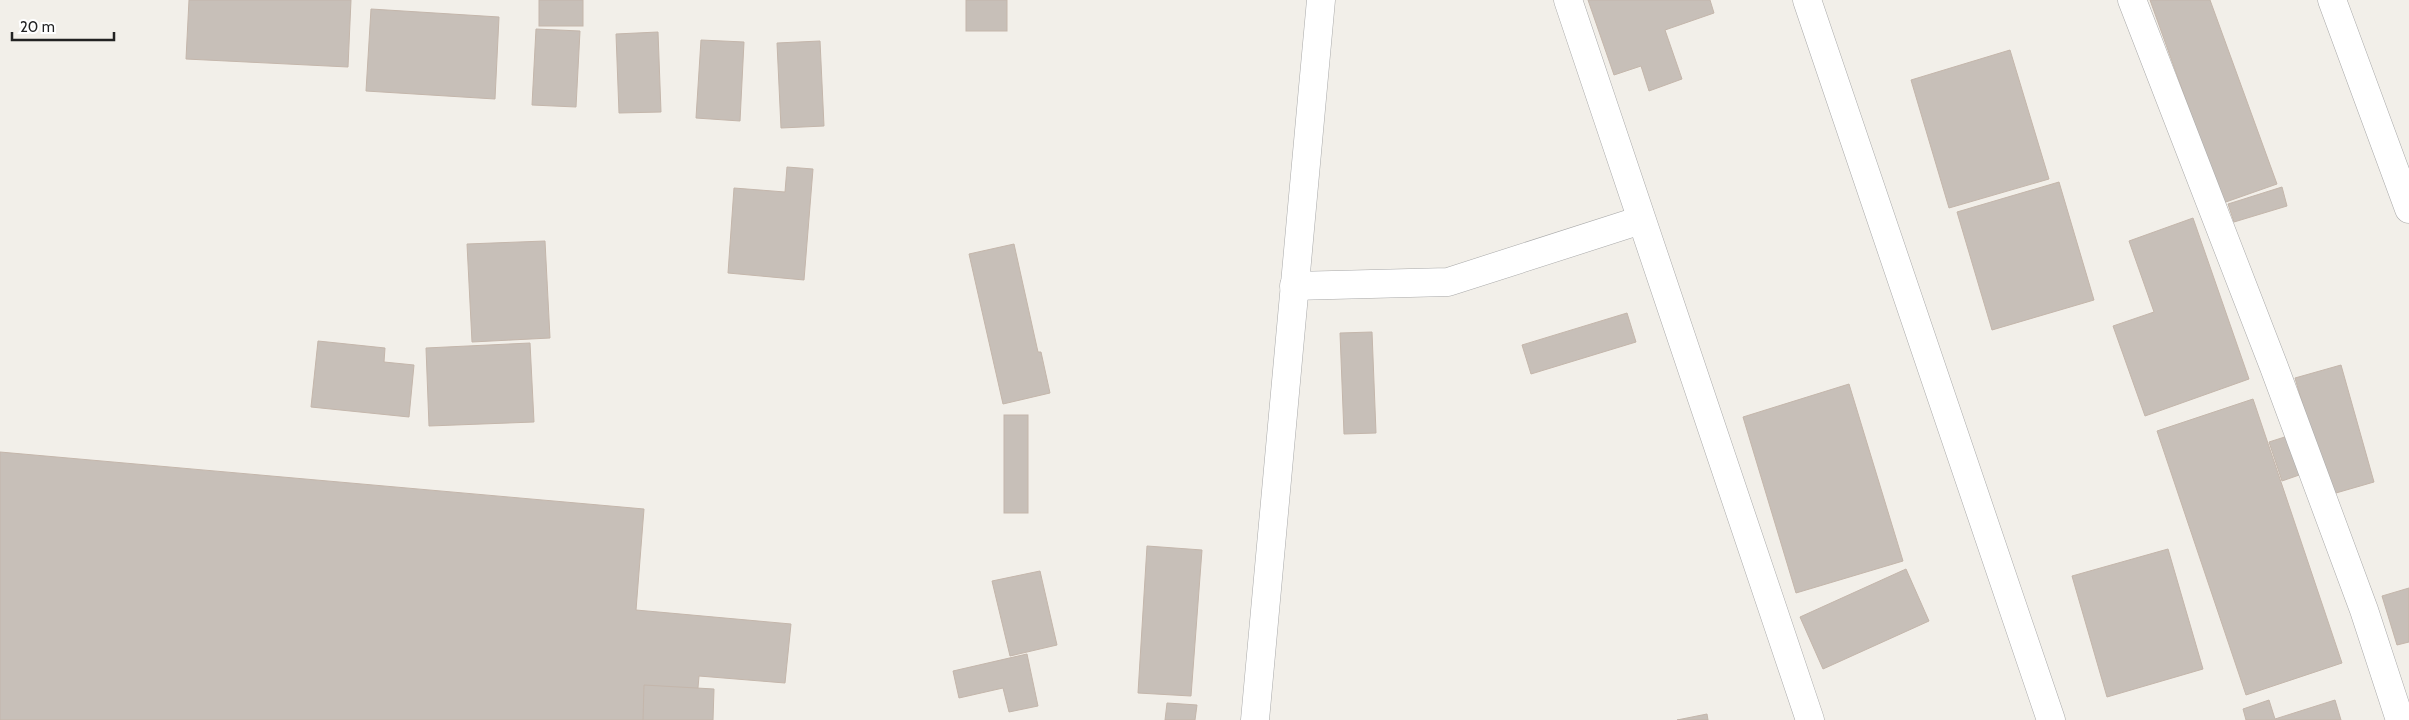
<svg xmlns="http://www.w3.org/2000/svg" width="2409" height="720" font-family="Cabin,sans-serif">
<style>
.building{fill:#c7bfb8;stroke:#c4b6ab}
.lines{fill:none;stroke-linecap:round;stroke-linejoin:round}
.minor-casing{stroke:#a9a9a9;stroke-width:29}
.minor{stroke:#fff;stroke-width:28}
</style>
<rect width="100%" height="100%" fill="#f2efe9"/>
<g class="building">
<polygon points="189,0 351,0 348,67 186,59"/>
<rect x="539" y="0" width="44" height="26"/>
<rect x="966" y="0" width="41" height="31"/>
<polygon points="1588,0 1710,0 1714,13 1665,30 1682,79 1649,91 1641,66 1614,75"/>
<polygon points="2150,0 2210,0 2277,184 2223,203"/>
<polygon points="371,9 499,17 495,99 366,91"/>
<polygon points="536,29 580,31 576,107 532,105"/>
<polygon points="658,32 661,112 619,113 616,34"/>
<polygon points="701,40 744,42 740,121 696,118"/>
<polygon points="820,41 824,126 781,128 777,43"/>
<polygon points="2010,50 2049,179 1949,208 1911,80"/>
<polygon points="787,167 813,169 804,280 728,273 734,188 785,192"/>
<polygon points="2059,182 2094,300 1992,330 1957,212"/>
<polygon points="2282,187 2287,206 2234,222 2228,204"/>
<polygon points="2193,218 2249,379 2145,416 2113,326 2154,312 2129,241"/>
<polygon points="545,241 550,338 472,342 467,244"/>
<polygon points="1014,244 1038,352 1041,352 1050,393 1003,404 969,254"/>
<polygon points="1627,313 1636,342 1531,374 1522,345"/>
<polygon points="1372,332 1376,433 1344,434 1340,333"/>
<polygon points="318,341 385,348 384,362 414,365 409,417 311,407"/>
<polygon points="530,343 534,422 429,426 426,348"/>
<polygon points="2341,365 2374,482 2329,495 2295,378"/>
<polygon points="1849,384 1903,561 1796,593 1743,417"/>
<polygon points="2253,399 2342,663 2246,695 2157,431"/>
<rect x="1004" y="415" width="24" height="98"/>
<polygon points="2291,435 2305,473 2282,481 2269,442"/>
<polygon points="0,452 644,509 636,610 791,624 785,683 699,676 696,711 650,707 649,720 0,720"/>
<polygon points="1147,546 1202,550 1191,696 1138,693"/>
<polygon points="2168,549 2203,669 2107,697 2072,576"/>
<polygon points="1906,569 1929,621 1823,669 1800,617"/>
<polygon points="1040,571 1057,645 1010,656 992,581"/>
<polygon points="2409,588 2409,642 2397,645 2382,596"/>
<polygon points="1027,654 1038,706 1009,712 1003,688 959,698 953,671"/>
<polygon points="644,685 714,689 713,720 643,720"/>
<polygon points="2269,700 2275,719 2335,700 2341,720 2246,720 2243,709"/>
<polygon points="1167,703 1197,705 1195,720 1165,720"/>
<polygon points="1707,714 1708,720 1677,720"/>
</g>
<g class="lines">
<g class="minor-casing">
<g id="minor">
<polyline points="1568,0 1810,720"/>
<polyline points="1807,0 2051,720"/>
<polyline points="2132,0 2274,367 2364,610 2400,720"/>
<polyline points="2332,0 2409,209"/>
<polyline points="1294,286 1448,282 1641,220"/>
<polyline points="1255,720 1321,0"/>
</g>
</g>
<use href="#minor" class="minor"/>
</g>
<path d="M12 32v8h102v-8" fill="none" stroke="#222222" stroke-width="2.5"/>
<text x="20" y="32" font-size="15" fill="#222222" stroke="#ffffff" stroke-width="4" paint-order="stroke">20 m</text>
</svg>
